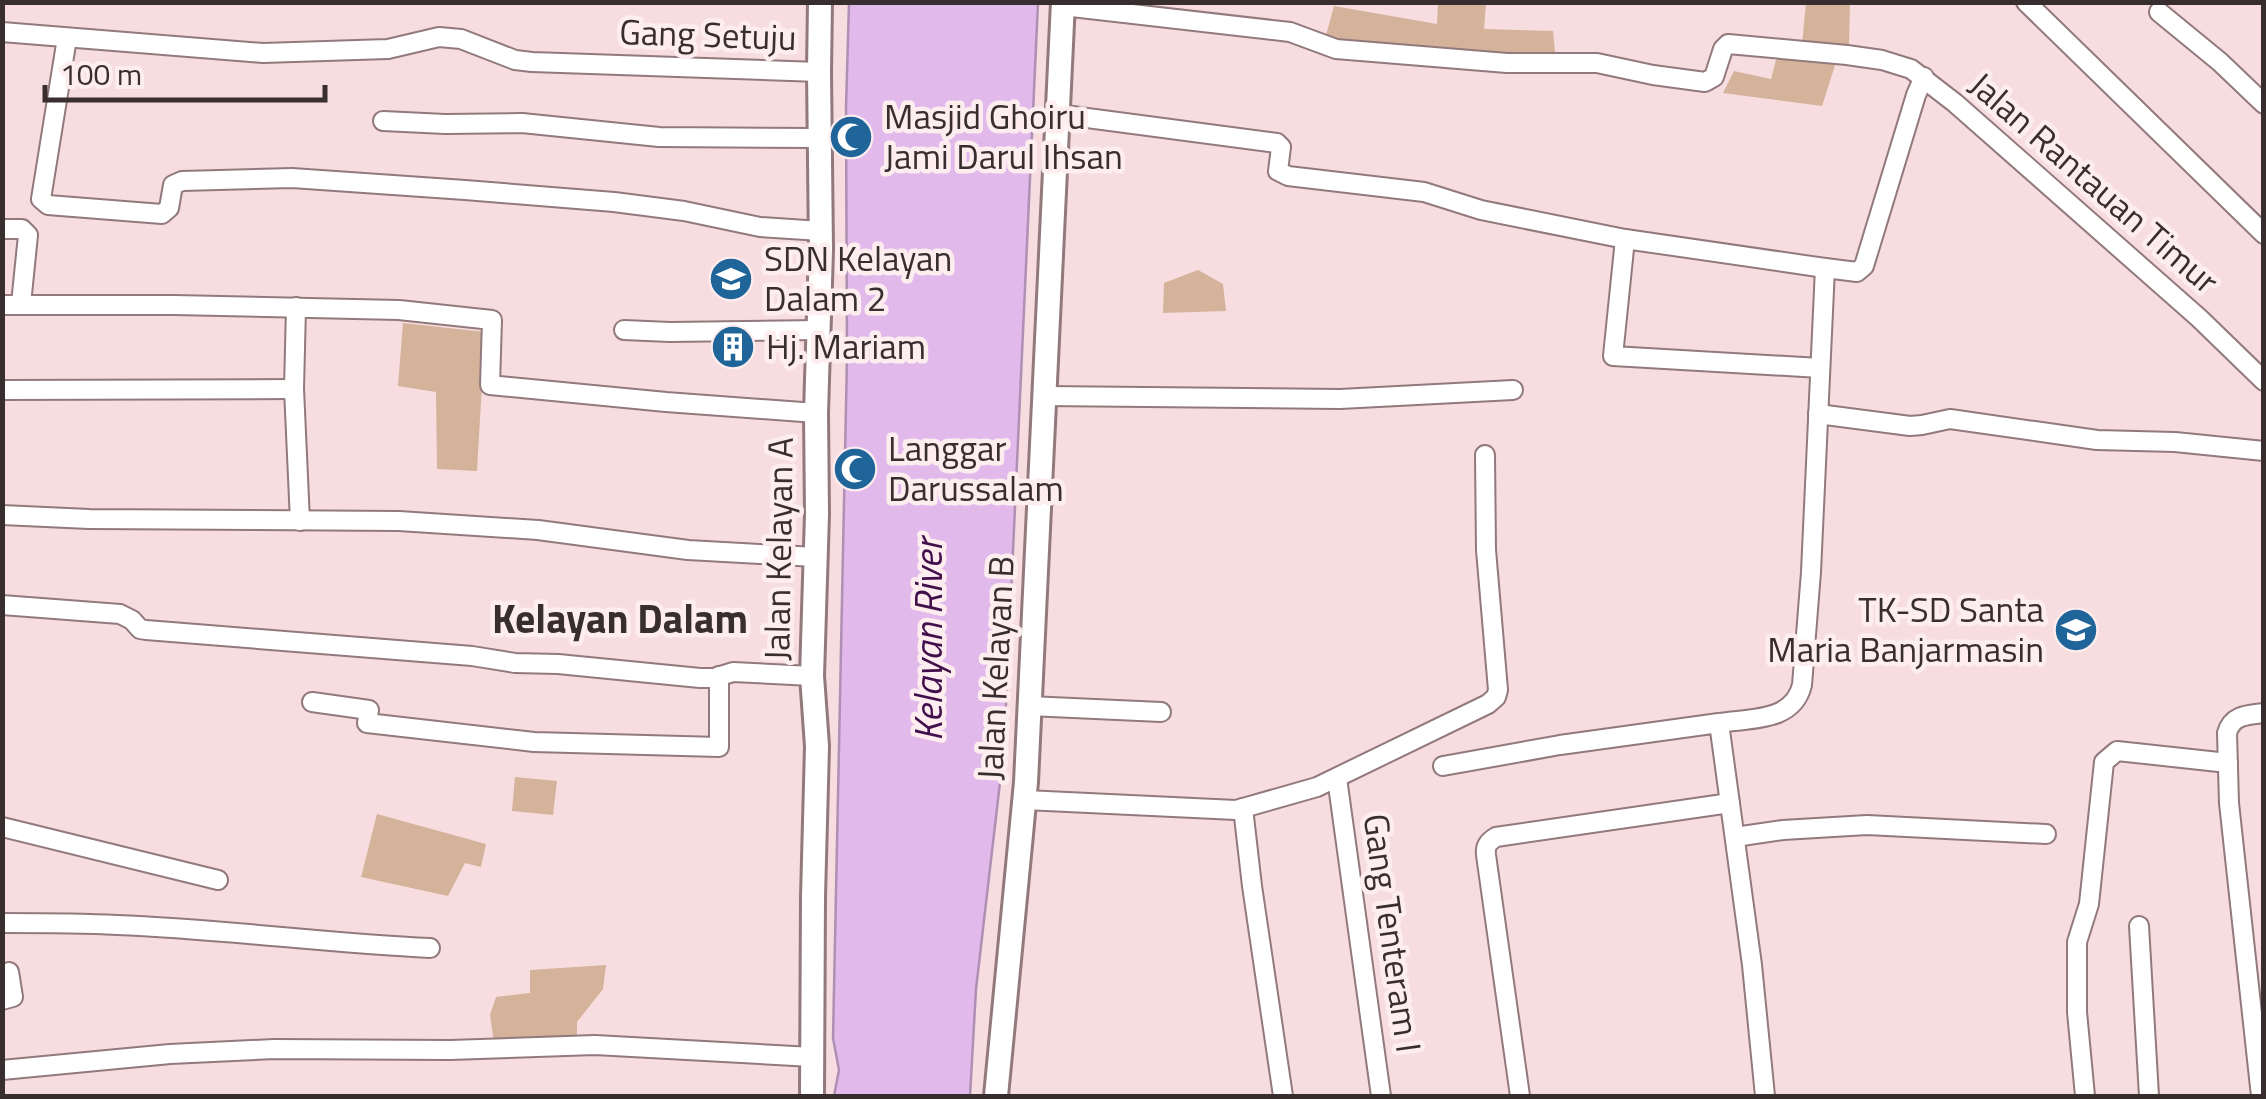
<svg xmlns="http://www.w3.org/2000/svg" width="2266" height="1099" font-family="'Titillium Web',sans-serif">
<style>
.green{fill:#d4b39a}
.water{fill:#e2b9eb;stroke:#af8fb3;stroke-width:2.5}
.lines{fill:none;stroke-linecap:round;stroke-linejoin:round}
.minor-casing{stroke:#91797c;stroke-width:22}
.tertiary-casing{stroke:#91797c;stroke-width:28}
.minor{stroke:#fff;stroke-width:18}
.tertiary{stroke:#fff;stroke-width:22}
.labels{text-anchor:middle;stroke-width:9;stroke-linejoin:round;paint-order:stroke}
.street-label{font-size:35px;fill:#382d2f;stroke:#fdedef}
.poi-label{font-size:35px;fill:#382d2f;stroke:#fdedef;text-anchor:start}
.water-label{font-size:38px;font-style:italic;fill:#410f4b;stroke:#fdedef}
.quarter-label{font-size:40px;font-weight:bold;fill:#382d2f;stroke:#fdedef}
</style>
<rect width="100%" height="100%" fill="#f7dde0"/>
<g class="green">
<polygon points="1438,3 1486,3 1484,29 1553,31 1555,52 1522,56 1325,39 1334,6 1437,24"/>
<polygon points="1806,3 1850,3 1849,44 1836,62 1822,106 1723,93 1734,71 1771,79 1777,56 1801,54"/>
<polygon points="1198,270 1223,284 1226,311 1163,313 1164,283"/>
<polygon points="403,323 485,332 477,471 437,469 436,392 398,386"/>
<polygon points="515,777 557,781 553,815 512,811"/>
<polygon points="377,814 486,844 481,867 465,863 448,896 361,877"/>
<polygon points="606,965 603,989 577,1022 577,1043 494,1043 490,1015 496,997 530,993 530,970"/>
</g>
<polygon class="water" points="849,3 1038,3 1004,748 976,989 970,1096 834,1096 839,1070 833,1038 847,357 846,108"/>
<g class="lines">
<g class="minor-casing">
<g id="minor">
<polyline points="2026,2 2264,234"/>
<polyline points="1063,6 1290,32 1336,49 1507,63 1597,63 1653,75 1705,82 1714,77 1723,49 1728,44 1847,55 1882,60 1911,69 1955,103 2199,318 2264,381"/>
<polyline points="2159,12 2220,62 2264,104"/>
<polyline points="2,32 263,53 388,49 439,37 461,39 515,60 532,62 819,72"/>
<polyline points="67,38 41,199 48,205 162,214 169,208 173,185 182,181 292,178 465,190 614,202 684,211 760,227 821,231"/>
<polyline points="1057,114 1277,143 1281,147 1278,171 1288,176 1424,192 1481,210 1625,239 1825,268"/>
<polyline points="383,121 445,124 522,123 659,137 820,138"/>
<polyline points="2,229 22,229 28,235 21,304"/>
<polyline points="1625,239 1613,356 1820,368"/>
<polyline points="2,305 174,305 399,310 492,320 490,385 666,402 816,413"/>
<polyline points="296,307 294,389 300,521"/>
<polyline points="624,330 670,332 819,330"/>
<polyline points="2,390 294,389"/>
<polyline points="1044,396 1340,399 1513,390"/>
<polyline points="1818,414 1910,426 1922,425 1950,419 2097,440 2175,442 2264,451"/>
<polyline points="2,515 89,519 399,521 538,530 688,550 815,557"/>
<polyline points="2,605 120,614 132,620 140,629 146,630 472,656 515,663 558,664 700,678 714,678 733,672 812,676"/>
<polyline points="312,702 369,710 367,723 534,742 719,747 719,676"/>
<polyline points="1029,706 1161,712"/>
<path d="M1719,723C1751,718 1793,722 1802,685L1811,572L1825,268L1857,272L1864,266L1916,95L1924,77"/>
<polyline points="1443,766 1560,745 1719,723 1752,965 1765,1096"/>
<polyline points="1337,778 1381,1096"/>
<polyline points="1025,800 1236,810 1317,787 1488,704 1496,697 1498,690 1486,550 1485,455"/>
<polyline points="1243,808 1252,886 1283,1096"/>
<polyline points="2,827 218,880"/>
<polyline points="1735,837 1783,830 1867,825 2046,834"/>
<path d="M2,923C41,923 79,923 117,925C222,929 325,943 430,948"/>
<polyline points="2139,926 2149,1096"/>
<polyline points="2,1000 13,997 9,972"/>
<polyline points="2,1070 170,1054 274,1049 450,1050 595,1045 812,1057"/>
<path d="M1520,1096L1486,855C1485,846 1488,842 1496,837L1730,803"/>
<polyline points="2085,1096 2077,1012 2077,942 2089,904 2104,762 2117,751 2228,763"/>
<path d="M2261,1096L2229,803L2227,733C2232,715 2247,715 2264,713"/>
</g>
</g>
<g class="tertiary-casing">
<g id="tertiary">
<polyline points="812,1096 813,897 817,746 812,676 817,514 816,413 821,249 819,72 820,2"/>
<polyline points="996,1096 1026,782 1063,2"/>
</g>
</g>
<use href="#minor" class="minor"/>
<use href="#tertiary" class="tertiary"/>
</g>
<defs>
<g id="mosque-disc" transform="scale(2.25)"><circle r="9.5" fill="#20659a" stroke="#fdedef"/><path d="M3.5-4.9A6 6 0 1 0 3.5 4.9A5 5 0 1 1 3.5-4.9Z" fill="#fff"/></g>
<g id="school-disc" transform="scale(2.25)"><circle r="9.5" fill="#20659a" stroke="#fdedef"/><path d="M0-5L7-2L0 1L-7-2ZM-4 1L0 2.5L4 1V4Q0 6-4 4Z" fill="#fff"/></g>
<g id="building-disc" transform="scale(2.25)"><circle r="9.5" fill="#20659a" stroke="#fdedef"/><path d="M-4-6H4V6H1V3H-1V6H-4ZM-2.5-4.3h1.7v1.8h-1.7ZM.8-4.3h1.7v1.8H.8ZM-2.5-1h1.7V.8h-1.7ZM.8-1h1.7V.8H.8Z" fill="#fff"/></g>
</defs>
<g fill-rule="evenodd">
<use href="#mosque-disc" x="851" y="137"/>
<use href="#school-disc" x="731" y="279"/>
<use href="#building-disc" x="733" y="347"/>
<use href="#mosque-disc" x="855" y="469"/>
<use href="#school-disc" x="2076" y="630"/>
</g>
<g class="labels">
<g class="street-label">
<text transform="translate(708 35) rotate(2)" y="12">Gang Setuju</text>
<text transform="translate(2094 183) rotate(41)" y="12">Jalan Rantauan Timur</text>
<text transform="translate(779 549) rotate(-89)" y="12">Jalan Kelayan A</text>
<text transform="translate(996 668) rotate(-87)" y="12">Jalan Kelayan B</text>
<text transform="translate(1392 933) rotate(82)" y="12">Gang Tenteram I</text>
</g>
<g class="poi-label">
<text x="884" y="129">Masjid Ghoiru<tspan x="884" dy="40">Jami Darul Ihsan</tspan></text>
<text x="764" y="271">SDN Kelayan<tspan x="764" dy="40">Dalam 2</tspan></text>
<text x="766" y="359">Hj. Mariam</text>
<text x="888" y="461">Langgar<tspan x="888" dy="40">Darussalam</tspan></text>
<text x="2044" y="622" text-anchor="end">TK-SD Santa<tspan x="2044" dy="40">Maria Banjarmasin</tspan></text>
</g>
<g class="water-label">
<text transform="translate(929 640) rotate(-90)" y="13">Kelayan River</text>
</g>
<g class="quarter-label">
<text x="620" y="633">Kelayan Dalam</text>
</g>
</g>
<rect width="2266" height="1099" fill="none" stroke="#382d2f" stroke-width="10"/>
<path d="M45 85v15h280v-15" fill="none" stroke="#382d2f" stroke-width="5"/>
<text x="60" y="85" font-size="30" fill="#382d2f" stroke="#fdedef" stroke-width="8" paint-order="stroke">100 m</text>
</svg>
